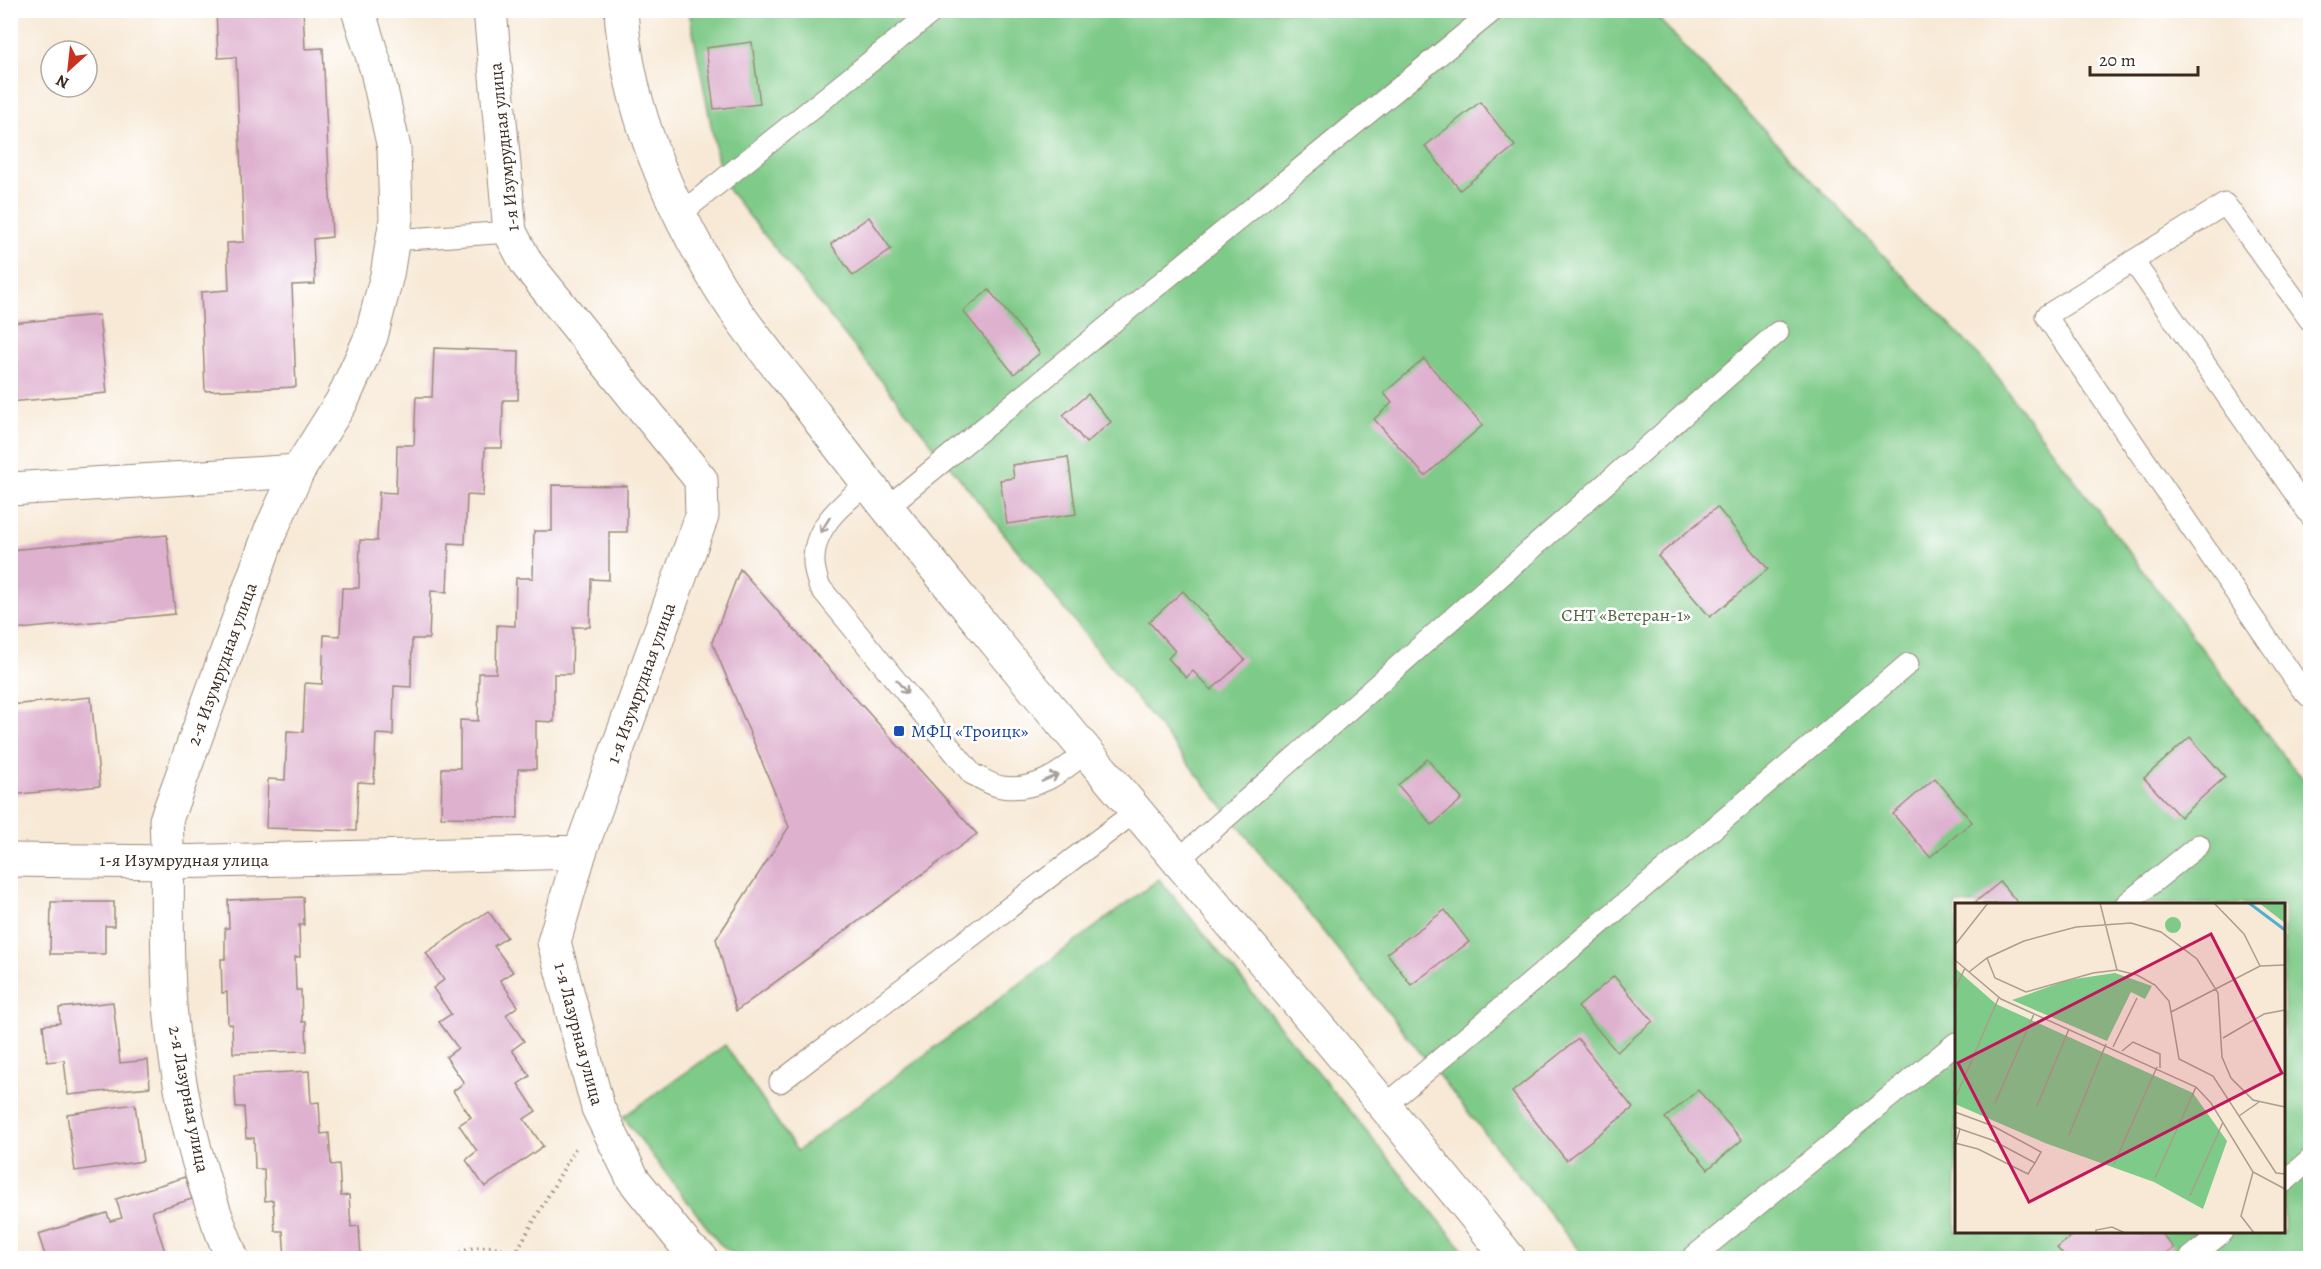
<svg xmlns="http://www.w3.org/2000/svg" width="2321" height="1269" font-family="Alegreya,serif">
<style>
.green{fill:#7eca88;stroke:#5c7a53;stroke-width:1.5;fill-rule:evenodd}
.building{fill:#deb1cf}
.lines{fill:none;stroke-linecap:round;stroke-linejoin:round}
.service-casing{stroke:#998a7a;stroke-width:23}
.minor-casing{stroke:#998a7a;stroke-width:35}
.path{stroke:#998a7a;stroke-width:4;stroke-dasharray:1.5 4.5;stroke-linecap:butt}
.service{stroke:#fff;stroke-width:21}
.minor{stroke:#fff;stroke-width:33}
.oneway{stroke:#a79f9a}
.transit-dot{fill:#1a4fb4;stroke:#fff;stroke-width:2}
.labels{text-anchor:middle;stroke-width:5;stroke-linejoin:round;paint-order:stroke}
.street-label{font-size:18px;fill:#3b2a1e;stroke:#fff}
.park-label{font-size:18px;fill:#526243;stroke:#fff}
.transit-label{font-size:18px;fill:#164399;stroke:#fff;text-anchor:start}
.inset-river{fill:none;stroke:#52afd0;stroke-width:3}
.inset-road{fill:none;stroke:#ac9d8c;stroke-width:1.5}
.view{fill:#c2185b;fill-opacity:0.15;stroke:#c2185b;stroke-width:3}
.inset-edge{fill:none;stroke:#3b2a1e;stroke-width:3}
</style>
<rect width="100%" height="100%" fill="#fff"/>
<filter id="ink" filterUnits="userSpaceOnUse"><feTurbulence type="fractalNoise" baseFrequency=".0167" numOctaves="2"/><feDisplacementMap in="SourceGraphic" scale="12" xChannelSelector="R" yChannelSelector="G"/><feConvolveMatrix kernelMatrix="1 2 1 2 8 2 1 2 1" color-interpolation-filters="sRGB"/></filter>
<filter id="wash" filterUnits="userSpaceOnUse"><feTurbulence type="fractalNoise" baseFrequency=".008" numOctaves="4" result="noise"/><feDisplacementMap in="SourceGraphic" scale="24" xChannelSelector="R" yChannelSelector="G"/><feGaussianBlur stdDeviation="1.35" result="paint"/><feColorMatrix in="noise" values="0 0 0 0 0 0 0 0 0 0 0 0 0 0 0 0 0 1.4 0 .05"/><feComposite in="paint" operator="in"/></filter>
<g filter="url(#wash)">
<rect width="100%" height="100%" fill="#f7e9d6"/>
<g class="green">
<path d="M689,11H1651L1988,365L2282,755L2310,786V1258H1585L722,182ZM1956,904H2284V1232H1956Z"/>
<polygon points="1159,879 1470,1258 739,1258 719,1243 623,1117 725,1045 797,1151"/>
</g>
<g id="blocks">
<g class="building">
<polygon points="216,10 303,10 305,49 323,48 332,237 313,239 315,284 292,285 296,387 205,391 201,292 229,290 227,243 244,242 236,57 218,58"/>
<polygon points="752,42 760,104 714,109 706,48"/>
<polygon points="1480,102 1515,146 1460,190 1425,146"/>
<polygon points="869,217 891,249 853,276 831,244"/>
<polygon points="989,290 1040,353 1014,374 963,311"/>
<polygon points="99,315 107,393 10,402 10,323"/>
<polygon points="434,348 519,351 518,400 503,400 502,448 485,448 483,496 467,495 465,544 449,543 447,592 431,591 429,639 412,639 411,687 394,686 393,735 376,734 374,783 358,782 356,831 266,828 268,779 285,780 287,731 303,732 305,683 322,684 324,635 340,636 342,588 359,588 360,540 377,541 379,492 396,493 397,445 414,445 416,397 432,397"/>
<polygon points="1424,359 1483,425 1425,476 1374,419 1392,403 1384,393"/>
<polygon points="1088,394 1111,422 1086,443 1063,415"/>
<polygon points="1068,457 1076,514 1007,524 1000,480 1014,478 1012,465"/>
<polygon points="552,485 627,486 627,532 609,532 609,580 591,579 590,627 573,627 572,674 554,674 554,722 536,721 536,769 518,769 518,818 441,817 442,768 460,768 460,720 478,721 479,673 496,673 497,625 515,626 516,578 533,578 534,531 552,531"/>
<polygon points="1717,507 1768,569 1710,617 1658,556"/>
<polygon points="167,535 175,614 10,630 10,550"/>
<polygon points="740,569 977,834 736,1011 716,939 789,827 712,642"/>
<polygon points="1183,591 1245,660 1211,690 1193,671 1186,678 1168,658 1175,651 1149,622"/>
<polygon points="91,697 100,786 10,795 10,705"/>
<polygon points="2190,737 2225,777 2180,817 2144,778"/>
<polygon points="1427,759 1462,799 1432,825 1398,785"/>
<polygon points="1935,778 1972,822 1930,857 1893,814"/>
<polygon points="2000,882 2019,904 1973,904"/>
<polygon points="303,897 304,925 299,925 300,957 295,957 296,990 301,990 302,1022 306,1022 307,1051 233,1053 232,1024 228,1024 227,992 222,993 221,959 225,959 225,928 229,928 228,900"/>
<polygon points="51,902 114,902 114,926 105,926 105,954 50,954"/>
<polygon points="1445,910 1469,942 1411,985 1387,953"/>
<polygon points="488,911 507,937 494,946 513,972 500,980 518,1006 506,1015 524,1041 512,1050 530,1076 518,1084 536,1111 524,1119 543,1146 485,1187 466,1160 477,1151 459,1125 471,1117 453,1091 464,1083 446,1057 458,1048 439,1022 451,1014 433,988 444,980 426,953"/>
<polygon points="1614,976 1653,1021 1617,1052 1578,1007"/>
<polygon points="113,1002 120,1063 148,1060 150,1087 68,1095 64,1060 47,1062 43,1025 60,1023 59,1008"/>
<polygon points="1578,1039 1633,1108 1566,1160 1512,1092"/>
<polygon points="309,1071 311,1103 319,1102 321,1134 329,1133 331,1165 339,1164 341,1196 349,1195 351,1227 359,1226 361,1258 285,1258 283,1231 275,1231 273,1200 265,1201 264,1169 255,1169 254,1138 246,1138 244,1107 236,1107 234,1075"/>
<polygon points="1698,1090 1742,1140 1708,1169 1665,1118"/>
<polygon points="135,1104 143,1161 75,1171 67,1114"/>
<polygon points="185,1177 192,1199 152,1211 167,1258 46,1258 38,1234 107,1213 110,1221 122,1218 116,1199"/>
<polygon points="2077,1232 2160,1232 2174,1248 2161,1258 2067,1258 2057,1248"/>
</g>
</g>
</g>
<g filter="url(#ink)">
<use href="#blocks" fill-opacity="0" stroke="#998a7a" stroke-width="1.5"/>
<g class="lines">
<g class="service-casing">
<g id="service">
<polyline points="680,214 935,10"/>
<polyline points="393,240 510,232"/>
<polyline points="2133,261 2046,316 2301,688 2310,697"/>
<polyline points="2310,320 2225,204 2133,261 2310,515"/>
<path d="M866,484C843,504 815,525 814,558C813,567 817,578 819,586L972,774C981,778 992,786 1002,787C1037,792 1062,772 1086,752"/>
<polyline points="886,508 1494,10"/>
<polyline points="1178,860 1778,332"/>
<polyline points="2126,904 2199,845"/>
<polyline points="780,1082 1136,811"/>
<polyline points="1386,1105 1908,664"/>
<polyline points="2284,1182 2310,1160"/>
<polyline points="1692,1258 1956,1043"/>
<polyline points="2190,1258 2223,1232"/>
</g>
</g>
<g class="minor-casing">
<g id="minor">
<path d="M621,10C627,109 669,203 719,286C745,328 778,366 808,405C878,499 952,588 1026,679C1186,873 1352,1062 1509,1258"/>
<polyline points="10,489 298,471"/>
<polyline points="580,852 554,942 598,1108 633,1179 689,1249 701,1258"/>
<polyline points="10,860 169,862 580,852 702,516 701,480 527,264 510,232 490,10"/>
<path d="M232,1258C194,1167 170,1065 168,966C166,917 169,868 166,820L270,532L298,471L342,401L371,337L387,275L396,219L394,148L377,71L358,10"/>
</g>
</g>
<g class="path">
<polyline points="515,1254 577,1145"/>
<path d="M449,1258C471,1245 499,1241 520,1258"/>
</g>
<use href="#service" class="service"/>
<use href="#minor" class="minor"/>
</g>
<defs><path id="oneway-shaft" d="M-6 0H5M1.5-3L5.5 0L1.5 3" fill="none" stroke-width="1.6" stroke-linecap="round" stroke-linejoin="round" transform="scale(1.5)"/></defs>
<g class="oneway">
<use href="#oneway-shaft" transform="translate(825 525) rotate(122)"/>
<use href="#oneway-shaft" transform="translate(902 687) rotate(51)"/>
<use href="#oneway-shaft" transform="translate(1050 778) rotate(-24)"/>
</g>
</g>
<rect class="transit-dot" x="893" y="725" width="12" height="12" rx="3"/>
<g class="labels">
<g class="street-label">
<text transform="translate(504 147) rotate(-96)" y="6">1-я Изумрудная улица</text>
<text transform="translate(222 664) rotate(-70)" y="6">2-я Изумрудная улица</text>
<text transform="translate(641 683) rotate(-70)" y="6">1-я Изумрудная улица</text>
<text x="184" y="866">1-я Изумрудная улица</text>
<text transform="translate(579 1034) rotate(75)" y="6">1-я Лазурная улица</text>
<text transform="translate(189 1099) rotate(79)" y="6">2-я Лазурная улица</text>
</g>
<g class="park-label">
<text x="1626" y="621">СНТ «Ветеран-1»</text>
</g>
<g class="transit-label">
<text x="911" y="737">МФЦ «Троицк»</text>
</g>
</g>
<g transform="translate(1955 903)">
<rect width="330" height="330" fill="#f7e9d6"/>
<path d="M303,0H330V20L304,0ZM210 22a8 8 0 1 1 16 0a8 8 0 1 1-16 0ZM0,65L41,101L238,190L272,238L248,306L199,279L90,240L0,201ZM160,70L197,83L190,96L176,89L152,138L57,97L113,77Z" fill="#7eca88"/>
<path class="inset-river" d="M294,0L330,27"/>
<path class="inset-road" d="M145,0L162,67M259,0L289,31L305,63M0,42L33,0M32,55L40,75L71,89L138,70L162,67L182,72L200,82L214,98L216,109M0,57L46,96L241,184L256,200L298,269L330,286M330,62L305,63L216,109L224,156L258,173L321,270L330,271M14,69L32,55L69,38L121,24L176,20L206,29L242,56L263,90L267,154L276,175L298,197L330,204M0,86L10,65M268,135L309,111L330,107M158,144L182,95M167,148L178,139L205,151V165M0,196L44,94M40,200L79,111M82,203L114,126M0,209L38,223L86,249L80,260M284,213L304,199M0,224L5,226L0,243M114,232L151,141M0,240L23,246L73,271L80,260L37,237L5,226M159,261L202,164M298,269L286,313L299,330M200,275L241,184M235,293L268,219M141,330V327L157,324L170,330"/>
<path class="view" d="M256,31L327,170L74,299L3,160Z"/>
<rect width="330" height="330" class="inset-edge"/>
</g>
<rect width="2321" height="1269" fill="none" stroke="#fff" stroke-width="36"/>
<g transform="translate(69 69) rotate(207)"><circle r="28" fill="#ffffff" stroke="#b1aaa5" stroke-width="1.5"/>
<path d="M0-4.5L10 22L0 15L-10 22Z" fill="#c8321e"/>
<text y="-9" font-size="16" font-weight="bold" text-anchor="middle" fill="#3b2a1e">N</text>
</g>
<path d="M2090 66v9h108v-9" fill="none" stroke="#3b2a1e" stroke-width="3"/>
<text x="2099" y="66" font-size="18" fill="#3b2a1e" stroke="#ffffff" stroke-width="4.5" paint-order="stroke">20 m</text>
</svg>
